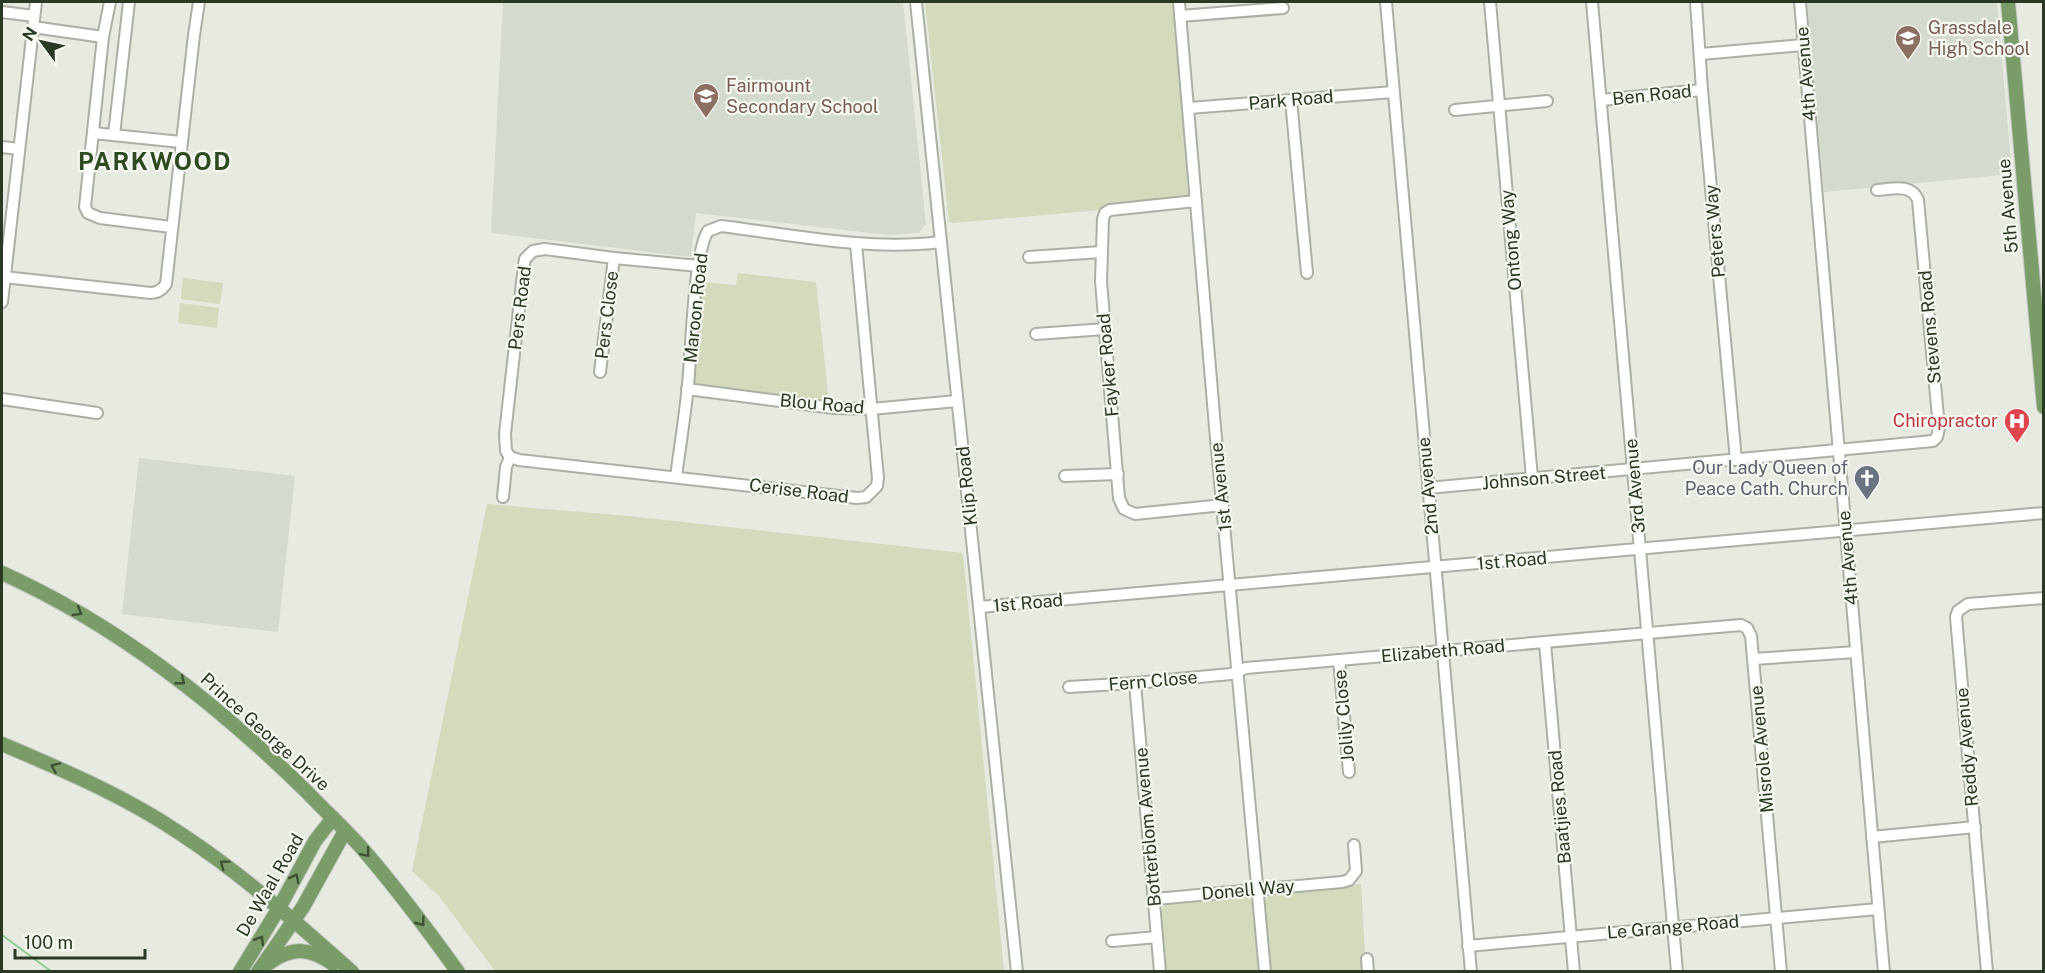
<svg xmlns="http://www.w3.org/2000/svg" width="2045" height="973" font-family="'Public Sans',sans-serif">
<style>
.built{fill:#d5dacf}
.green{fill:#d4dabb}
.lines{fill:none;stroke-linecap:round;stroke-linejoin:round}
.stream{stroke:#8dcb92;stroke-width:2}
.minor-casing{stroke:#aab1a4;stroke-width:14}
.major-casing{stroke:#c3c8c1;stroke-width:16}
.minor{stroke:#fff;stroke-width:10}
.major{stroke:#7a9c69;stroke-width:14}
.oneway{stroke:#3e5234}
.labels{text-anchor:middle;stroke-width:4.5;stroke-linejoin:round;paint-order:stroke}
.education-label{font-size:18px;fill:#785e54;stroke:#f5f7f1;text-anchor:start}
.street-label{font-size:18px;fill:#2a3923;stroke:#f5f7f1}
.health-label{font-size:18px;fill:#be3a42;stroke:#f5f7f1;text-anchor:end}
.worship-label{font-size:18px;fill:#5b616d;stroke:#f5f7f1;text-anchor:end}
.district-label{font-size:24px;font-weight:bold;letter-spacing:1.5px;fill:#2d4a20;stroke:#f5f7f1}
</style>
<rect width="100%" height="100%" fill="#e6eae1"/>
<g class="built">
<polygon points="503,2 903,2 926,224 919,233 889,235 696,213 691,257 491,233"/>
<polygon points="1807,2 1997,2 2012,174 1824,192"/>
<polygon points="139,458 295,476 278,632 122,614"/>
</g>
<g class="green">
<polygon points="925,2 1173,2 1188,195 1185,198 1108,206 1101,210 952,223 949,221"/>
<polygon points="738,273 816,282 829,402 697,386 692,377 702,282 736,285"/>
<polygon points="183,278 223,283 220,304 181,299"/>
<polygon points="180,303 219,308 217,328 178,323"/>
<polygon points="487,504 628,516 963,553 1004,971 495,971 439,896 412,871"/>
<polygon points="1361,884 1366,971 1269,972 1263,906 1268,896 1275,892"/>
<polygon points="1243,896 1249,898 1252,902 1258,971 1166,971 1161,913 1164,906 1170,902"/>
</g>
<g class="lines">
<polyline class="stream" points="2,935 52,972"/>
<g class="minor-casing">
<g id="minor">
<polyline points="110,2 103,37 85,207 88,213 100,218 171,227"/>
<polyline points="916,2 1017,972"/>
<polyline points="1179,2 1215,427 1265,972"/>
<polyline points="1386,2 1471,972"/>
<polyline points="1490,2 1532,478"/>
<polyline points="1592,2 1677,972"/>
<polyline points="1696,2 1702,90 1736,460"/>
<polyline points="1800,2 1884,972"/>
<polyline points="2,12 34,16"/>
<polyline points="1180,16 1283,8"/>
<polyline points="33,27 103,37"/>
<polyline points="1701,54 1803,45"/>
<polyline points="1291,100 1307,273"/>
<polyline points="1601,100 1702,90"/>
<polyline points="1189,108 1393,92"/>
<polyline points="1455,110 1547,101"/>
<polyline points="93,133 181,142"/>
<polyline points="114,135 129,2"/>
<polyline points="2,147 19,149"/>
<polyline points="1196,201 1110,210 1105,213 1103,219 1101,281 1119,498 1124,509 1135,514 1223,505"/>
<polyline points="1029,257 1101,252"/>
<path d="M4,277L151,293C158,293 162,290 166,284L194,35L199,2"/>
<polyline points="2,302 36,2"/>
<polyline points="1036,334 1105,329"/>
<polyline points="600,372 614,258"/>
<polyline points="687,389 834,408 871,409 957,401"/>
<polyline points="2,399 97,413"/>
<polyline points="510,457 519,460 857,498 866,497 877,486 878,478 856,244"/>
<polyline points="1065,476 1118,474"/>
<path d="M676,477C680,446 685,416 688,385C691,355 694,251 708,231L721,226C794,235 867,251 941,242"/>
<path d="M1428,488L1933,441L1937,437L1939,428L1918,200C1911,183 1892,189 1877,190"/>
<polyline points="503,497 506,467 510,457 506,451 505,434 524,265 525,259 533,251 545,249 614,258 699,266"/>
<polyline points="980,607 2044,513"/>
<polyline points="1545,643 1574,972"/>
<polyline points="1754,659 1856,652"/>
<polyline points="1339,660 1349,772"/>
<polyline points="1135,683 1160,972"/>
<polyline points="1069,687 1135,683 1231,674 1246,668 1741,625 1747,628 1751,636 1781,972"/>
<polyline points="1872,837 1975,827"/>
<polyline points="1155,899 1342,882 1349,880 1356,871 1354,845"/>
<polyline points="1112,941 1157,937"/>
<polyline points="1468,946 1878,909"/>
<polyline points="1367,959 1368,972"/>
<polyline points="1987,972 1956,617 1958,611 1968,604 2044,598"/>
</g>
</g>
<g class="major-casing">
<g id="major">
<polyline points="2008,2 2044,407"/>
<path d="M2,573C117,625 216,703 306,791C324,810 343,827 360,846C395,886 427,929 458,972"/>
<path d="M2,744C63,770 125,796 181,834C242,874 297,923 352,972"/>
<path d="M269,963C293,946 310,948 333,964"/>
<polyline points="240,972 279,908 315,841 333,818"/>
<polyline points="258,972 303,907 345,831"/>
</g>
</g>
<use href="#minor" class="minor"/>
<use href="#major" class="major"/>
</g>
<defs><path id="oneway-chevron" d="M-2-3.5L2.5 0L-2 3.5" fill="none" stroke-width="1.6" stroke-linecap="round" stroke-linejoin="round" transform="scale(1.5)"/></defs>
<g class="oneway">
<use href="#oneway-chevron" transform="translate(78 612) rotate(30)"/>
<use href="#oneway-chevron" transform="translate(181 681) rotate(39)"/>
<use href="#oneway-chevron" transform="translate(55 767) rotate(-156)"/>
<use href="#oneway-chevron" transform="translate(366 853) rotate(49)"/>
<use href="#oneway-chevron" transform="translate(224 864) rotate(-143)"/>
<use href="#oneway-chevron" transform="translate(295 878) rotate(-62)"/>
<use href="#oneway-chevron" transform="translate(421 922) rotate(53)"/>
<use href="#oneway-chevron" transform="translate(260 940) rotate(-58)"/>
</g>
<defs>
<g id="school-pin" transform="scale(1.35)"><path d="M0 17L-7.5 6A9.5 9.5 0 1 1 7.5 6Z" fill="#8d6e63" stroke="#f5f7f1"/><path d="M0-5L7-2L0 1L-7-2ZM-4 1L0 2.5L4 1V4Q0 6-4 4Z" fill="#fff"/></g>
<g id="hospital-pin" transform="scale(1.35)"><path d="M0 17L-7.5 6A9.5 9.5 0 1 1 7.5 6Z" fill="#e0444e" stroke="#f5f7f1"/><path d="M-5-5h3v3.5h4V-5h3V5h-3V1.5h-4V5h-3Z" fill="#fff"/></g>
<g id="church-pin" transform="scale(1.35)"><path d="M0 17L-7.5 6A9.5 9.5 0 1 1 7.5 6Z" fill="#6b7280" stroke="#f5f7f1"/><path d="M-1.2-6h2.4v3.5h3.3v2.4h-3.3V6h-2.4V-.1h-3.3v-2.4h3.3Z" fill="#fff"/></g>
</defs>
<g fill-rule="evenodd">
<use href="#school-pin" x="1908" y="38"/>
<use href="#school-pin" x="706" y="96"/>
<use href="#hospital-pin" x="2017" y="421"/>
<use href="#church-pin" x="1867" y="478"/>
</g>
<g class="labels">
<g class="education-label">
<text x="1928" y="34">Grassdale<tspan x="1928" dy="21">High School</tspan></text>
<text x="726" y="92">Fairmount<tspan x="726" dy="21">Secondary School</tspan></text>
</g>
<g class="street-label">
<text transform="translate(1806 74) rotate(-95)" y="6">4th Avenue</text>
<text transform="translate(1652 95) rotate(-6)" y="6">Ben Road</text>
<text transform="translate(1291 100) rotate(-5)" y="6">Park Road</text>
<text transform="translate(2008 206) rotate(-95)" y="6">5th Avenue</text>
<text transform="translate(1715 231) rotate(-95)" y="6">Peters Way</text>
<text transform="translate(1511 240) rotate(-95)" y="6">Ontong Way</text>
<text transform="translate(520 308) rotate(-83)" y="6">Pers Road</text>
<text transform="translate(696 308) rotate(-84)" y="6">Maroon Road</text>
<text transform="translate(607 315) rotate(-83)" y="6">Pers Close</text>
<text transform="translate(1930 327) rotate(-95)" y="6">Stevens Road</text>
<text transform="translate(1108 365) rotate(-95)" y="6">Fayker Road</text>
<text transform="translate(822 404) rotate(5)" y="6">Blou Road</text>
<text transform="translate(1544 478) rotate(-5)" y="6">Johnson Street</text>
<text transform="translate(967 486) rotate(-96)" y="6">Klip Road</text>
<text transform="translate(1428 486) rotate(-95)" y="6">2nd Avenue</text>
<text transform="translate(1635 486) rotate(-95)" y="6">3rd Avenue</text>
<text transform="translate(1221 487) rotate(-96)" y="6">1st Avenue</text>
<text transform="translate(799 491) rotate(7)" y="6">Cerise Road</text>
<text transform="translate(1848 558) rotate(-95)" y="6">4th Avenue</text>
<text transform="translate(1512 561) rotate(-5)" y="6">1st Road</text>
<text transform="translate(1028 603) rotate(-5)" y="6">1st Road</text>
<text transform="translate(1443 651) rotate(-5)" y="6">Elizabeth Road</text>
<text transform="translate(1153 681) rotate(-5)" y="6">Fern Close</text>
<text transform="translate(1344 716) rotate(-95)" y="6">Jolily Close</text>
<text transform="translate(265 732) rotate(42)" y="6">Prince George Drive</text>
<text transform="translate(1967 747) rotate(-95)" y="6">Reddy Avenue</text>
<text transform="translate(1762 749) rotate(-95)" y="6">Misrole Avenue</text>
<text transform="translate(1560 807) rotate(-95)" y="6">Baatjies Road</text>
<text transform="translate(1148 827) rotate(-95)" y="6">Botterblom Avenue</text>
<text transform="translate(270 885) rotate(-60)" y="6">De Waal Road</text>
<text transform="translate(1248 890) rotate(-5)" y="6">Donell Way</text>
<text transform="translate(1673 927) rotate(-5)" y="6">Le Grange Road</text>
</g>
<g class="health-label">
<text x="1998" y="427">Chiropractor</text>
</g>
<g class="worship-label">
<text x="1848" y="474">Our Lady Queen of<tspan x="1848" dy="21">Peace Cath. Church</tspan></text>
</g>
<g class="district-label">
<text x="155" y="170">PARKWOOD</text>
</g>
</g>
<rect width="2045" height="973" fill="none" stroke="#2a3923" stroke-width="6"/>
<g transform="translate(42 42) rotate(303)" stroke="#f5f7f1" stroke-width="4.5" paint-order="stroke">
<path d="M0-4.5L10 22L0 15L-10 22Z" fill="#2a3923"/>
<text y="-9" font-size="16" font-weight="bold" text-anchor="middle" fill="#2a3923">N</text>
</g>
<path d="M15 949v9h130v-9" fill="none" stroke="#2a3923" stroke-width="3"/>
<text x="24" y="949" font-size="18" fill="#2a3923" stroke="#f5f7f1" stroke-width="4.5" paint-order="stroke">100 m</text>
</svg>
